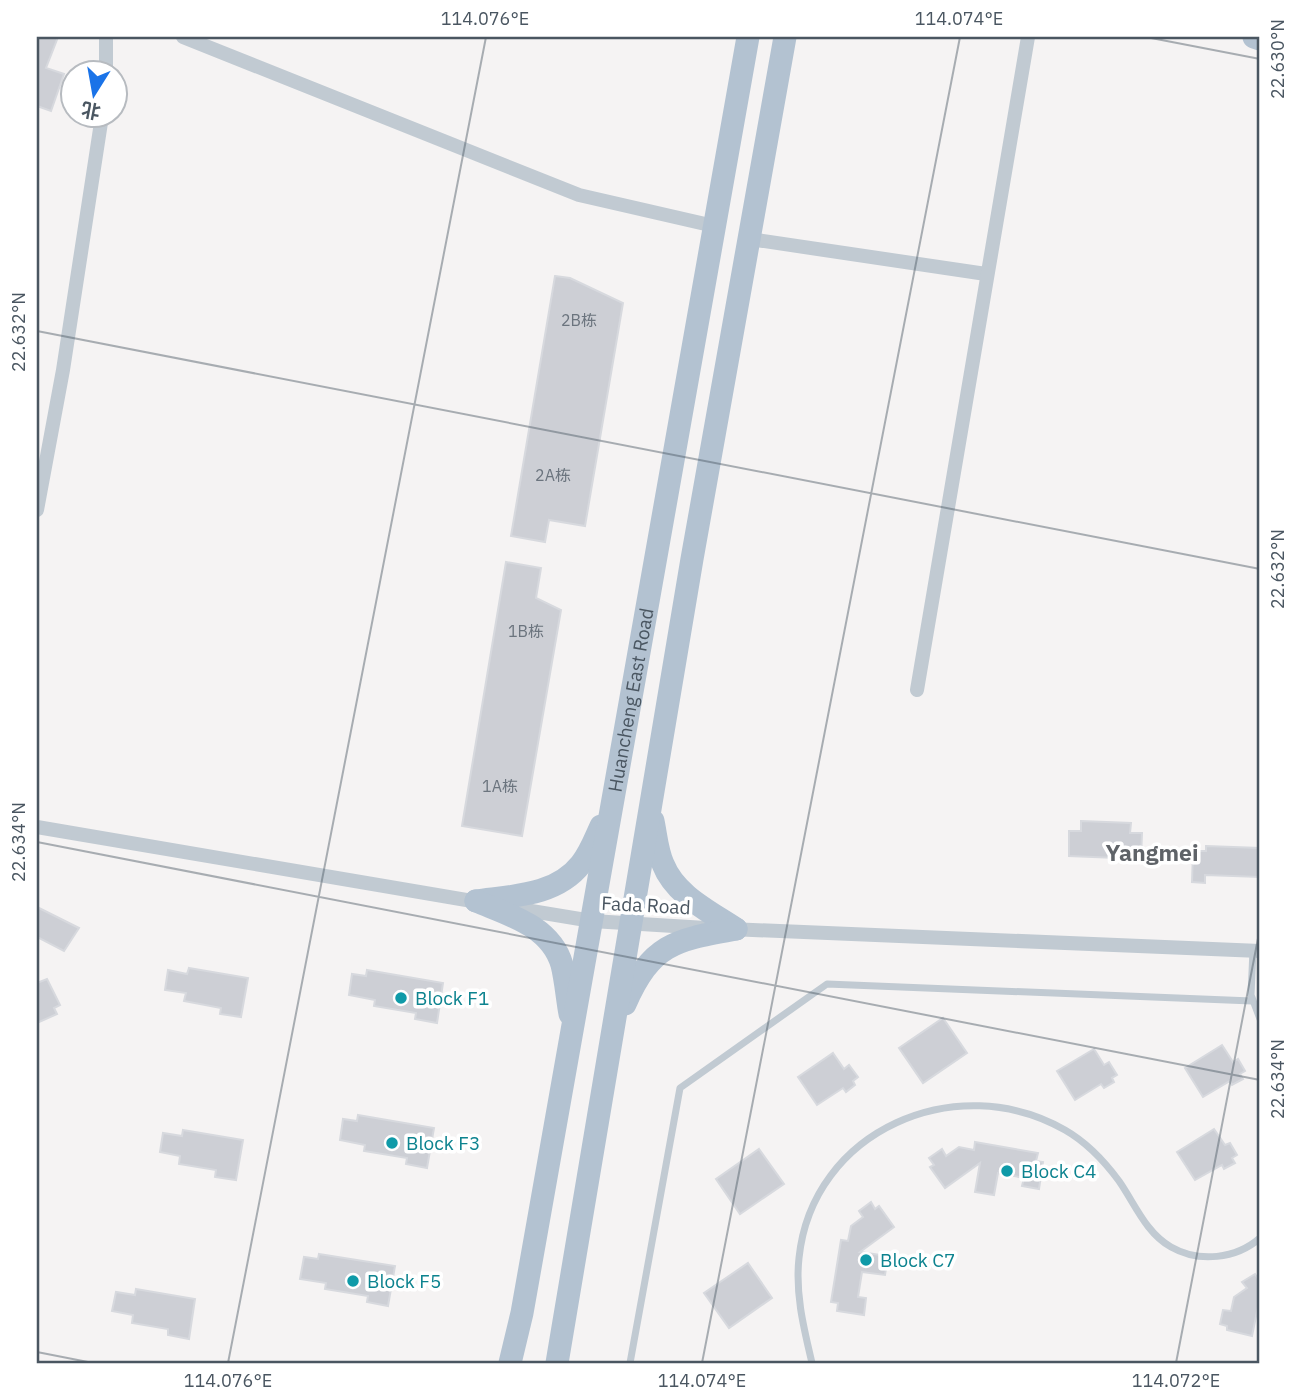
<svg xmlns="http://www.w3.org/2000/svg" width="1297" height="1400" font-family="'IBM Plex Sans','Noto Sans SC',sans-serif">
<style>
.building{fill:#cdcfd5;stroke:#d7d9de;stroke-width:2}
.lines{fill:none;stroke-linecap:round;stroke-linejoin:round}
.lane{stroke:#c1cad2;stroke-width:7}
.street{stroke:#c1cad2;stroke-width:14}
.primary{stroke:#b3c2d1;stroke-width:23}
.ticks{fill:none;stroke:#4a5661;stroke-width:2;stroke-opacity:0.45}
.culture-dot{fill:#0f9aa8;stroke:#fff;stroke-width:2.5}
.labels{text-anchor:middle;stroke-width:7;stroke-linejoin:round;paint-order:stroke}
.number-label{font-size:16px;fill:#6b747e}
.street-label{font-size:19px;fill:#4a5661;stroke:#fff}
.culture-label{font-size:19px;fill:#0d838f;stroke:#fff;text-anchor:start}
.quarter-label{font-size:23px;font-weight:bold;fill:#5f6368;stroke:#fff}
.neatline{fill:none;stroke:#4a5661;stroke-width:2.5}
.ticks-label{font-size:18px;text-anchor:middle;fill:#4a5661}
</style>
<rect width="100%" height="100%" fill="#f5f3f3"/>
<g class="building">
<polygon points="37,37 58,37 46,68 64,74 51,111 37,106"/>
<polygon points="555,276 570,278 623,303 585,526 549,520 545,542 511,536"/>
<polygon points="506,562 541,568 536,598 561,610 522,836 462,826"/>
<polygon points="1081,821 1131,823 1130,833 1142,833 1141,859 1069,856 1069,831 1081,831"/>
<polygon points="1206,846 1260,848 1260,877 1205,875 1205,883 1192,882 1193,851 1206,851"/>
<polygon points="37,907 79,928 64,951 37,937"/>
<polygon points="189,968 248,978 241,1017 220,1014 221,1008 184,1001 186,993 165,990 168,970 187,974"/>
<polygon points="367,970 443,983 437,1023 415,1019 416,1013 374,1006 375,1000 349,995 352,974 366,976"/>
<polygon points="47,979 60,1005 54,1008 57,1014 37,1023 37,983"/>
<polygon points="943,1018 967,1053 923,1083 899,1048"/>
<polygon points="1222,1045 1233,1062 1238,1059 1245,1071 1240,1074 1243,1079 1232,1085 1230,1081 1203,1097 1185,1068"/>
<polygon points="1094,1049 1104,1065 1109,1062 1117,1075 1112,1078 1114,1082 1104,1088 1101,1084 1075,1100 1057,1071"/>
<polygon points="833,1053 844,1069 849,1065 858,1077 853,1081 855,1085 846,1092 843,1088 817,1105 798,1077"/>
<polygon points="358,1115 434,1128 427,1168 406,1164 407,1158 364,1151 365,1145 340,1140 343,1119 357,1121"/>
<polygon points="1214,1129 1225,1145 1230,1143 1237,1155 1232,1158 1235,1163 1224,1169 1222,1165 1195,1180 1177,1152"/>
<polygon points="183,1130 243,1140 236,1180 215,1177 216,1170 179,1164 180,1156 160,1152 163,1133 182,1136"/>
<polygon points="975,1142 1038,1153 1036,1161 1043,1162 1039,1189 1022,1186 1024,1178 998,1173 994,1195 975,1192 980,1163 945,1188 930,1167 934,1165 929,1158 942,1149 946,1156 959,1147 974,1150"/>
<polygon points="759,1149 784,1184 740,1214 716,1179"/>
<polygon points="871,1202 875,1209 879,1206 894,1227 860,1252 888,1256 885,1275 862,1272 858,1297 866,1298 864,1315 837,1311 838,1303 831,1302 841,1240 848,1241 851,1226 863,1217 859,1211"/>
<polygon points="319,1254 395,1266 388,1306 367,1302 368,1296 325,1289 326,1283 300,1279 304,1257 318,1259"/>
<polygon points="748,1263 772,1298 729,1328 704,1293"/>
<polygon points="1255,1274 1260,1282 1260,1297 1252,1336 1227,1330 1227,1326 1220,1324 1223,1310 1231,1311 1234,1297 1247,1288 1242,1282"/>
<polygon points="136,1289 195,1299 189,1339 168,1335 168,1329 132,1323 133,1315 112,1311 116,1292 135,1295"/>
</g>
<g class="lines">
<g class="lane">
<polyline points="1253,950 1251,995 1260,1019"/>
<polyline points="630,1363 680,1088 827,984 1252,1001"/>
<path d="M812,1363C804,1329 795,1294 799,1258C812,1130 957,1068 1065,1130C1086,1142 1105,1162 1119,1181C1135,1204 1146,1233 1171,1247C1199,1263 1236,1259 1260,1238"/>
</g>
<g class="street">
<polyline points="106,37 106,74"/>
<polyline points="183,37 579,195 714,226"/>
<polyline points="750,239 986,274"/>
<polyline points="37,510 63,370 102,116"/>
<polyline points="917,690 1028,37"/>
<polyline points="37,827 484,903"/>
<polyline points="507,907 592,921 706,928"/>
<polyline points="730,929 1260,951"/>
</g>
<g class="primary">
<polyline points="1254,37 1260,39"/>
<path d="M653,821C656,835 657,851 663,864C675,895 709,911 736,929"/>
<path d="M476,901C512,896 556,896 581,864C590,853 595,839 601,826"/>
<path d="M476,901C509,915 551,926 562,965C566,981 567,998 570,1014"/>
<path d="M625,1004C652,943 675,940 736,929"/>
<path id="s1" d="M510,1363L522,1313L748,37"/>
<polyline points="557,1363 692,559 785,37"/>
</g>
</g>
<path class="ticks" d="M1146,37L1260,59M37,331L1260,569M37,842L1260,1080M37,1352L93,1363M228,1363L486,37M702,1363L960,37M1176,1363L1260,928"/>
<g class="culture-dot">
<circle cx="401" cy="998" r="7"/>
<circle cx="392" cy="1143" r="7"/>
<circle cx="1007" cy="1171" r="7"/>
<circle cx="866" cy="1260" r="7"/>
<circle cx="353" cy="1281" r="7"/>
</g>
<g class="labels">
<g class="number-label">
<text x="579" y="326">2B栋</text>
<text x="553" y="481">2A栋</text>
<text x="526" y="637">1B栋</text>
<text x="500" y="792">1A栋</text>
</g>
<g class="street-label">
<text dy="7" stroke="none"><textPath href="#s1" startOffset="674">Huancheng East Road</textPath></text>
<text transform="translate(646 905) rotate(3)" y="7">Fada Road</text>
</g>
<g class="culture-label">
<text x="415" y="1005">Block F1</text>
<text x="406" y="1150">Block F3</text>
<text x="1021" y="1178">Block C4</text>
<text x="880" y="1267">Block C7</text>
<text x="367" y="1288">Block F5</text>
</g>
<g class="quarter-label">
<text x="1152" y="861">Yangmei</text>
</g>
</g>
<rect width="1297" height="1400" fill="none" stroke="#ffffff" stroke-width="77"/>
<g transform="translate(94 94) rotate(191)"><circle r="33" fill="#ffffff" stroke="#b7bbc0" stroke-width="2"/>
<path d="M0-5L12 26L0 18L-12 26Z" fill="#1a73e8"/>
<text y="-10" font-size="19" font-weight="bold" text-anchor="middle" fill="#4a5661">北</text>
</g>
<rect x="38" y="38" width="1220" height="1324" class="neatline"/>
<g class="ticks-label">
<text x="485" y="25">114.076°E</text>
<text x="959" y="25">114.074°E</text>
<text transform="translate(1278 59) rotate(-90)" y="6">22.630°N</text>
<text transform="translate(19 332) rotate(-90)" y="6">22.632°N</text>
<text transform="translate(1278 569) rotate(-90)" y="6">22.632°N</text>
<text transform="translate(19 842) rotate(-90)" y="6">22.634°N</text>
<text transform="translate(1278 1079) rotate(-90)" y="6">22.634°N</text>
<text x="228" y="1387">114.076°E</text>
<text x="702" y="1387">114.074°E</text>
<text x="1176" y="1387">114.072°E</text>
</g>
</svg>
